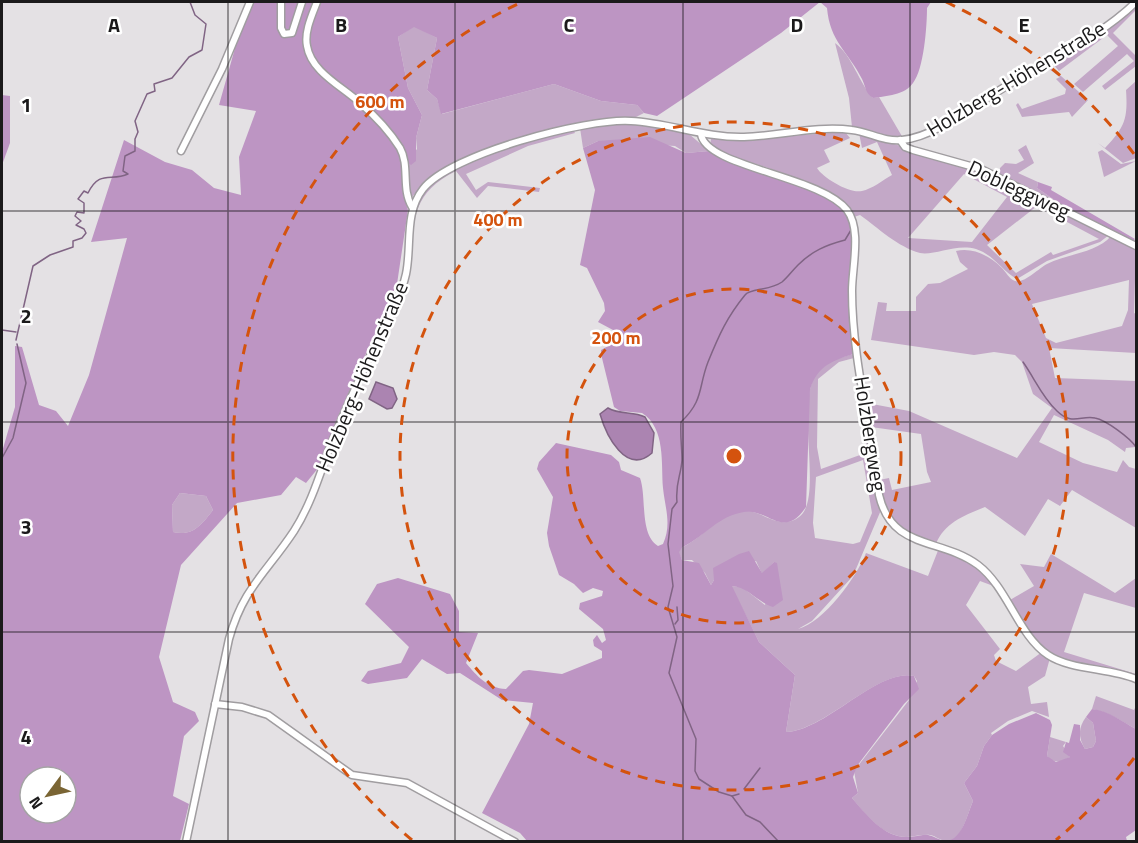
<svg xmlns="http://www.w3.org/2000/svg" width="1138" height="843" font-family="'Titillium Web',sans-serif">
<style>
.green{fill:#c3a8c7;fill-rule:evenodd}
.forest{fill:#bd95c3;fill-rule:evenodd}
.water{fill:#ab84b1;stroke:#806484;stroke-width:1.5}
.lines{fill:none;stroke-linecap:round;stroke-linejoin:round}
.stream{stroke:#806484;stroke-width:1.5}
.street-casing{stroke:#a09da0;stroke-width:9}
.street{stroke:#fff;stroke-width:6}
.grid{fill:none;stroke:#1b1a1b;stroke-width:1.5;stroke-opacity:0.55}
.ring{fill:none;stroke:#d4530e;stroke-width:3;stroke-dasharray:10 8}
.labels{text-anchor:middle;stroke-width:5;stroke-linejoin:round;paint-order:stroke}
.street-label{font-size:21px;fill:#1b1a1b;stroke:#fff}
.grid-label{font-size:20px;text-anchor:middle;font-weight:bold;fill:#1b1a1b;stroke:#fff;stroke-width:5;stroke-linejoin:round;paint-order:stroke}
.centre{fill:#d4530e;stroke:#fff;stroke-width:3}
.ring-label{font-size:18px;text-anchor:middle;font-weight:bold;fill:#d4530e;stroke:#fff;stroke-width:5;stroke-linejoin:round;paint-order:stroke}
</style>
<rect width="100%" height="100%" fill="#e4e1e4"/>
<g class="green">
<polygon points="1136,4 1136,10 1113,33 1136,56 1136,66 1105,90 1102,86 1134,61 1127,54 1083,92 1074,84 1118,46 1107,35 1059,71 1054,65 1054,61"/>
<polygon points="414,26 437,38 427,90 437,99 442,114 554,84 601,101 637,105 644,113 632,119 564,127 441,172 427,181 411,198 409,195 407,161 417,149 416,138 422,115 408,88 398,37"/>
<path d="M835,43C852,55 859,83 873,98L879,97L903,138L886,137L852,127L849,98Z"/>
<polygon points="1045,66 1052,68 1088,100 1072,117 1069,112 1022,117 1016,105 1018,103 1022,109 1065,94 1066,89 1056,79 1060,77"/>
<path d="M1136,81V158L1123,163L1098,143L1105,148C1125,127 1128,119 1126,90Z"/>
<polygon points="625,122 689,134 709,151 686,153 675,146 598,141 583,148 580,128"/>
<path d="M573,129L575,133L528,146L466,174L476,190L488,182L540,188L539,192L488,186L477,198L456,171C408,195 415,223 410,270L415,209L426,188L449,171L520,143Z"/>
<path d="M845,132L850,138L824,150L830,162L817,168C823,178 850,194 862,191C872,189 883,180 892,175L877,142L862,148L859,133L980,171L1109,235L1100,242L1047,261L1017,279C1001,270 994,255 976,249C956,243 934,256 920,253C898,247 878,228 860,215L854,217C825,178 756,167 710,148L711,138L744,139ZM964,174L1007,197L972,242L908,238ZM1037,206L1099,239L1053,255L1051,252L1016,273L987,245Z"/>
<polygon points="1026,145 1034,163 1018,173 1038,182 1037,188 1069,210 996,175 1000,173 1000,168 1005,163 1016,164 1024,160 1018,150"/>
<polygon points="1102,150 1121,164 1136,161 1104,177 1098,152"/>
<path d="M1111,236L1136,248L1134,313L1136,314V353L1049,348L1055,378L1136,381V447L1126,448L1125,452L1108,440L1054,415L1039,442L1083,463L1117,472L1123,460L1129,467L1136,469V528L1072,490L1060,506L1048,499L1025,536L985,507C965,515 944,523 936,544C895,529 888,525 879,480L889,478L892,490L931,482L927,472L921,434L871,427L867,403L909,411L1017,458L1052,408L1033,394L1022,362L1015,355L994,352L974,355L871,340L878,302L887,303L886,311H916V297L928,284L940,283L968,269L960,262L956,251C973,247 990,256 1002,268C1006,272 1009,279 1015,281C1024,284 1039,268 1047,264C1066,254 1097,253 1111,236ZM1129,280L1128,310L1122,326L1056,343L1046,338L1032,304Z"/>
<path d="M857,353L881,510L853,576L812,621L798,629C824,622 856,578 866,553L928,576L939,548L975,565L996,587L980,581L966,605L1000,649L994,655L996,661L1016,671L1042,652L1050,658L1045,676L1028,687L1031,704L1047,702L1049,717L1032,711L1008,721L991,733L992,735L984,746L977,766L964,783L973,801C968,812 963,836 951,841C942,843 937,836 930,835C922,834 914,837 907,837C883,837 865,814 852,798L858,793L854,771L909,700L917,681L914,676C878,668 825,731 786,732L795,675L759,642L731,586L742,587L765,605L774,562L762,574L756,561L714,580L711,585L705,573L692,560H682L678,552L683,547C704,537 720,511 747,511C765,512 780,531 799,517C826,498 790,392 822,367C832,359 846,356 857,353ZM854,358L867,450L860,455L821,469L817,447L818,379L839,362ZM863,460L872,513L860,542L853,544L815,538L813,523L816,477Z"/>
<path d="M180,493L206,496L213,510C202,524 193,537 173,532L172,505Z"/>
<path d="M1051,554L1115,593L1136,578V608L1084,593L1064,652L1136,674V677C1111,668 1066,666 1046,650C1031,638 1020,616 1010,600L1034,586L1020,564L1044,567Z"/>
<path d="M1096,696L1134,710L1136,706V729C1121,721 1109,712 1092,709Z"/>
<path d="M1086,717L1093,723L1096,741L1093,747L1085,749C1078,737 1078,728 1086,717Z"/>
<path d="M1050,737L1066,742L1063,746L1070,757C1062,762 1053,764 1047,756Z"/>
</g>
<g class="forest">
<path d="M248,2H931L927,8C927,26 924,69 913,83C905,95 886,96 873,98C865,93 866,87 862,79C848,51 830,42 827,8L820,2L781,33L657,116L644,113L637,105L601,101L554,84L441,114L437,99L427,90L437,38L414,27L398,37L408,88L422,115L416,138V161L411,165L406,161L403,165V194L408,210L397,284L336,421L319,467L306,483L296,477L281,495L237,503L181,565L159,657L173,702L195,712L199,721L184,736L173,796L189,804L180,841H2V452L15,407V346L22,347L39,405L56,411L68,426L89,375L127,238L91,242L124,140L165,162L192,170L214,188L241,195L239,157L256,111L219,105ZM180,493L206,496L213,510C202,524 193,537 173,532L172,505ZM30,777H66V813H30Z"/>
<polygon points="2,95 10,96 10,143 2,165"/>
<path d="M650,137L686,153L709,151L744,166L802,184L830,198L848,215L852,229L857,353C834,360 817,365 810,390L806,507C783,541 769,508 744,512C718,516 705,536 683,547L679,552L682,560L699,563L711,585L714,580L713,568L739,554L749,551L762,573L774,562L777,563L783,600L773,607C757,602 748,587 732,586L759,642L795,675L786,732C826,731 877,668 914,676L919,689L904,704L857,766L853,777L858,793L852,798C866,814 884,838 908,837C929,836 921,831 943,841H527L520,833L482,813L529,724L533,703L502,700L460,673L447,674L422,659L407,678L368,684L361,681L368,671L401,663L409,647L365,604L377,584L398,578L450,594L459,611V632L478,633L466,663C477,676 487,688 506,689L523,671L529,670L562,674L602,658V651L594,646L593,640L597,635L602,643L606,640L603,629L579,609L580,603L602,596L603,591L593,588L583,593L574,584L559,575L549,546L547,533L553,497L537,469L539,462L556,443L611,455L619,462L621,470L640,478C647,497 639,534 658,546L663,544C672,524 665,508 663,488C661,464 666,428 642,413L620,411L614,407L601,354V350L619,340L613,330L598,322L605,311L604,303L587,268L580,265L595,190L583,148L598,141Z"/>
<polygon points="1038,182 1052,187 1051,190 1135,239 1132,242 1069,210 1037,188"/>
<path d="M1092,709C1109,711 1121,721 1136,729V830L1126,837L1127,841H946C962,840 967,815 973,801L964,783L977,766L984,746L992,735L1009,724L1036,713L1050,720L1052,725L1047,756L1056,762L1070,757L1063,752L1066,742L1069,743L1074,724L1080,725V740L1085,749L1093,747L1096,741L1093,723L1086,717Z"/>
</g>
<g class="water">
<polygon points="376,382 393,388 397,399 392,408 387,409 369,399"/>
<path d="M608,408C620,415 633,411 645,417L654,433L652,453C626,476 606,435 600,414Z"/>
</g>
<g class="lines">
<g class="stream">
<polyline points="2,330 16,332"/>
<path d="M16,340L33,266L50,255L73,247V241L82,238L86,233L84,229L76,225L81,221L75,216L77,212L84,213V203L78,199L84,191L88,193C100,169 111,182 128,174L123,171L125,156L135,151V139L138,132L135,121L147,94L155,91L154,84L172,78L189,57L202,50L206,24L195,15L190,2"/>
<path d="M1023,362C1035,379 1042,397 1057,411C1072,426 1081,415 1095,418C1106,420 1130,438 1136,447"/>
<polyline points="2,458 13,438 26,383 17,344"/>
<polyline points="675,624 678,620 677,607"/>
<polyline points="744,789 760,768"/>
<polyline points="732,796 739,794"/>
<path d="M779,842L760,822L746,815L732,796L719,792L699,779L695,771L696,739L669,673L677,637L668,607L673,586L668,544L672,509L677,502C675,483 681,476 682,460C682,448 680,435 681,422C704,400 698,388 708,362C719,335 727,317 745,295C750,288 769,291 782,282C788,277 792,271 798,265C812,251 826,245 845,240L851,230"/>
</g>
<g class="street-casing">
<g id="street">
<polyline points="281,2 281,28 284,34 292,33 302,2"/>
<path d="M317,2C312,15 304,32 307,46C311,72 343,87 360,103C374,115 390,132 400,148C410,166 401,189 412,207"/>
<path d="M701,134C705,167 821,176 847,210C862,230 852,267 852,291C852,357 871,428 879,495C892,551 940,537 978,565C1008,588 1018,635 1048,655C1070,670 1110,668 1136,679"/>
<polyline points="900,140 905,147 913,150 981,169 1136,246"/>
<polyline points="181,151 222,69 250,2"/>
<polyline points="215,704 242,707 268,715 352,775 407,783 515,842"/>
<path d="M186,842L229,639C243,588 267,572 294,531C310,506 319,477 329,449C343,415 357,383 373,350C384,326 400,301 406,274C412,246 404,213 423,189C450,154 587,118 631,121C670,123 705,138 744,137C779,136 817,125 852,130C869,132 884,142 902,140C936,137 979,102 1008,85C1051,59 1100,37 1136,2"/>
</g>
</g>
<use href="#street" class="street"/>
</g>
<path class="grid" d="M228,2V842M455,2V842M683,2V842M910,2V842M2,211H1136M2,422H1136M2,632H1136"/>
<g class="ring">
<circle cx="734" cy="456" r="167"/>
<circle cx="734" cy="456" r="334"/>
<path d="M1134 758A501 501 0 0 1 1056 840M412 840A501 501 0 0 1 522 2M946 2A501 501 0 0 1 1134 154"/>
</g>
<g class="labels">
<g class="street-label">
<text transform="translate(1016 79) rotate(-31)" y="7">Holzberg-Höhenstraße</text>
<text transform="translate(1019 190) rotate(25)" y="7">Dobleggweg</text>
<text transform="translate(362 377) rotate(-67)" y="7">Holzberg-Höhenstraße</text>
<text transform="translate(870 434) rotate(81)" y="7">Holzbergweg</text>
</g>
</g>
<g class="grid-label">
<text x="114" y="32">A</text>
<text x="341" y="32">B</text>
<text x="569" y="32">C</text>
<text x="797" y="32">D</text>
<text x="1024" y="32">E</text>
<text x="26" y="112">1</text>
<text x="26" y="323">2</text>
<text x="26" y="534">3</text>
<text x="26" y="744">4</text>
</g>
<circle cx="734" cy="456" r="9" class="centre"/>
<g class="ring-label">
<text x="380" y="108">600 m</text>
<text x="498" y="226">400 m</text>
<text x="616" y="344">200 m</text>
</g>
<rect width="1138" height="843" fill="none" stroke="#1b1a1b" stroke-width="6"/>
<g transform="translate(48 795) rotate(237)"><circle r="28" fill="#ffffff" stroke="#a4a3a4" stroke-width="1.5"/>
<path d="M0-4.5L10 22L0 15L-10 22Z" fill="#7a6534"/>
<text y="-9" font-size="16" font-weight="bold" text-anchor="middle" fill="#1b1a1b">N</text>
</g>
</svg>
